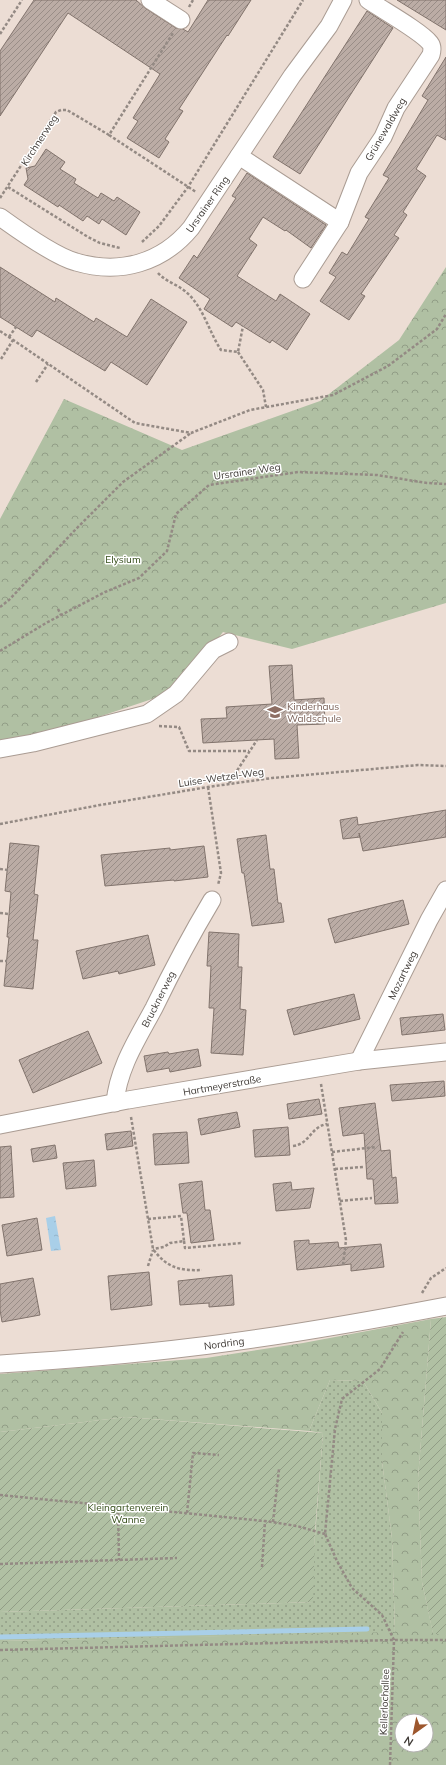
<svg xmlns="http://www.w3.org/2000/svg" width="446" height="1765" font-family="Mulish,sans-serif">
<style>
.grass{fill:url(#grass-dots)}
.forest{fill:url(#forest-crowns);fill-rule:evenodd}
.garden{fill:url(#garden-furrows)}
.water{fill:url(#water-ripples)}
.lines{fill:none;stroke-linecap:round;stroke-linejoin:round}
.stream{stroke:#a9cfe8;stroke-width:5}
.building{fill:url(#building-hatch);stroke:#81736c}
.minor-casing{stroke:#aa9c93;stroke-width:19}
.path{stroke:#948a84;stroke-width:2.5;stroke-dasharray:3 2;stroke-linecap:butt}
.minor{stroke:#fff;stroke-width:17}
.labels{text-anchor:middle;stroke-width:3;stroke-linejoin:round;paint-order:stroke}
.street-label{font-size:10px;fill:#3f3a36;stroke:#fff}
.park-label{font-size:10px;fill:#304914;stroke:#fff}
.education-label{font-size:10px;fill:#785e54;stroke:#fff;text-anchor:start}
</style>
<defs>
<pattern id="grass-dots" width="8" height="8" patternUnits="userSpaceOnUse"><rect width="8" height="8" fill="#b0c0a3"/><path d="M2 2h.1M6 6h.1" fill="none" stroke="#919d86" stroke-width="1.8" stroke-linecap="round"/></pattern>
<pattern id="forest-crowns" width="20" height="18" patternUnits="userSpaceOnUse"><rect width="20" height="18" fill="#b0c0a3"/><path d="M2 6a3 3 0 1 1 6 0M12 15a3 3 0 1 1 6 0" fill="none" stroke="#919d86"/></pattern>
<pattern id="garden-furrows" width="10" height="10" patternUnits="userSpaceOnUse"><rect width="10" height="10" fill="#b0c0a3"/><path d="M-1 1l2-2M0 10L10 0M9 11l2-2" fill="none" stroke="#919d86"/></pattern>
<pattern id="water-ripples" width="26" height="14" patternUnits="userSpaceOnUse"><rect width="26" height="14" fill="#a9cfe8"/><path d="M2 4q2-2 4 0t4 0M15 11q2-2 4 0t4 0" fill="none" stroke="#92b2c8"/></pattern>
<pattern id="building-hatch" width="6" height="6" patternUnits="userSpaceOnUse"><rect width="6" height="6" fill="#bbaca5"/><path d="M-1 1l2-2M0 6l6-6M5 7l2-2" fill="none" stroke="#998d87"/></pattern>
</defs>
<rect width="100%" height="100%" fill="#ecddd4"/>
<polygon class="grass" points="330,1380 363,1381 382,1413 382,1461 392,1538 395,1633 0,1641 0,1612 313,1602 313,1562 323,1433 309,1431"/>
<g class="forest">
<polygon points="446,267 446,603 292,649 223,632 176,691 0,750 0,519 64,399 182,450 320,401 399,340"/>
<path d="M431,1319L418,1478L422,1582L433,1633L446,1634V1765H0V1641L395,1632L392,1538L382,1461V1413L363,1381L330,1380L309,1431L126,1417L0,1432V1374L206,1358L303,1343ZM402,1721H426V1745H402Z"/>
</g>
<g class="garden">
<polygon points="446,1317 446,1634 433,1634 422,1582 418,1478 431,1319"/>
<polygon points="126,1417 323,1433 315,1531 313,1602 0,1612 0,1432"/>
</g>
<polygon class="water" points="55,1216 61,1250 51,1251 46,1218"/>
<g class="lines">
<polyline class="stream" points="0,1637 367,1629"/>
</g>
<g class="building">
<polygon points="34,0 136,0 145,8 176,28 183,29 188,32 208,0 251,0 228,36 227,35 179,109 183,111 165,139 169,142 159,158 127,138 138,121 133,118 160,74 68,13 0,116 0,51"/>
<polygon points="397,0 446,0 446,30"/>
<polygon points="367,11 393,28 300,174 273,157"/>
<polygon points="446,57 446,140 437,135 416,169 426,176 403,212 407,215 394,235 399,238 361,294 365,296 349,320 320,301 336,277 329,273 342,252 347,255 369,219 365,217 389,178 383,175 428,100 422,96"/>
<polygon points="46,149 65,162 60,169 76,179 74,183 98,198 101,193 114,201 117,197 140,212 126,235 102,219 99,224 87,216 83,221 59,205 58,207 24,185 28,179 26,168 35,166"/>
<polygon points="247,173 326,225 311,248 286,230 285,231 263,217 249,239 257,245 237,276 276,301 280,294 310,314 287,350 272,340 270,343 236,322 232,327 204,309 210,299 179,278 194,255 197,258 236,198 232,196"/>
<polygon points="0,267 55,302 56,298 94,322 96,318 127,337 151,299 187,322 147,385 111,362 105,371 37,330 32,337 0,317"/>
<polygon points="292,665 294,700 324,698 325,724 297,725 299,758 275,759 274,739 203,743 201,719 227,718 226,707 272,704 269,666"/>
<polygon points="446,810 446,837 363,851 359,833 360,837 343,839 340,820 357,817 358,825"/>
<polygon points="266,835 270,869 274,869 278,903 281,903 284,922 252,926 244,873 242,873 237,839"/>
<polygon points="10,843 39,846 34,894 38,895 33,940 38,940 33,989 4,986 9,937 7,937 11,892 5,891"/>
<polygon points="204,846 208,877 174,881 174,880 105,886 101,855 170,848 170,850"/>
<polygon points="403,900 409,924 335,943 328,919"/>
<polygon points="209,932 239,934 238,967 242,967 240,1009 246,1010 243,1055 211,1053 214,1008 209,1008 211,966 207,966"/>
<polygon points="148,935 155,965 119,974 118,971 83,979 76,951"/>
<polygon points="354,994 360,1019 294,1035 287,1010"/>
<polygon points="443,1014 445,1030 402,1035 400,1018"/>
<polygon points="88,1031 102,1063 33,1093 19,1060"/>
<polygon points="198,1049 201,1066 170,1072 169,1068 147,1072 144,1056 168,1052 169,1054"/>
<polygon points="444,1081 445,1096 392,1101 390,1085"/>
<polygon points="319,1099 322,1114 289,1119 287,1104"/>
<polygon points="375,1103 381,1151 390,1150 392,1178 396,1177 398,1203 375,1204 373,1179 367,1179 364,1133 343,1136 339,1108"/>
<polygon points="237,1112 240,1127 201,1135 198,1119"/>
<polygon points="288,1127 290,1155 255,1157 253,1130"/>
<polygon points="131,1131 133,1146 107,1150 105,1134"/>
<polygon points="187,1132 189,1163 155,1165 153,1134"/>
<polygon points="55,1145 57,1158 33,1162 31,1149"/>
<polygon points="11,1146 14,1197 0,1198 0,1147"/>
<polygon points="94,1160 96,1186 66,1189 63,1163"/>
<polygon points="202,1181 205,1210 210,1210 214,1240 191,1243 187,1213 183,1213 179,1184"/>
<polygon points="291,1182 292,1190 314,1188 310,1208 276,1211 273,1184"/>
<polygon points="37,1218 42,1250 7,1256 2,1225"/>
<polygon points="309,1240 309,1244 338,1242 339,1248 381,1244 384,1267 351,1271 351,1264 297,1270 294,1241"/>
<polygon points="149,1272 152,1305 111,1310 108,1276"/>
<polygon points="232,1275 234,1305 209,1307 209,1303 180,1305 178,1281"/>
<polygon points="33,1278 40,1315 2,1322 0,1310 0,1284"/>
</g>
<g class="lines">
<g class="minor-casing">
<g id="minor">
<polyline points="150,0 181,20"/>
<polyline points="239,156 340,222"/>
<path d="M0,217C18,230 56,257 76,262C120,275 162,263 191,228L292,76L329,26L343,0"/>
<path d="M303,279L340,222L359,173L383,137L396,108L431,55C432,51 433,47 430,43C422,32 381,9 368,0"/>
<polyline points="0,749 33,743 147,714 176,694 213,650 229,642"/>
<polyline points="359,1061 429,920 446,890"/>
<path d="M115,1103C118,1068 138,1038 154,1008C172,971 191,935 212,900"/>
<polyline points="0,1125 128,1100 359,1061 446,1052"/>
<path d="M0,1364C64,1360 129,1355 193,1347C278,1337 362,1322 446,1306"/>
</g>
</g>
<g class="path">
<polyline points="189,7 193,0"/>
<polyline points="0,34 22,0"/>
<polyline points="109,135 196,192"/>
<polyline points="8,187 88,237 100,243 120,248"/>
<polyline points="0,198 56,112 61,110 67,110 109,135 173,33"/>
<polyline points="142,242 159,226 188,187 303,0"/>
<path d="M158,273C166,282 177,284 186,292C203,306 209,332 221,350L238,352L243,326"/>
<polyline points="0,331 135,423 191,433 250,410 333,395 388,366 437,329 446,314"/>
<polyline points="9,337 16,327"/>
<polyline points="238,352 263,390 266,407"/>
<polyline points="1,359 13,340"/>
<polyline points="36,382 48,364"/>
<polyline points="0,607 9,600 76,529 123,482 191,433"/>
<polyline points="58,609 61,615"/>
<polyline points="0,651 46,623 105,592 139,578 167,551 176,514 209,485 298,472 377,475 427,483 446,484"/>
<polyline points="159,726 179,727 189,751 249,751"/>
<polyline points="229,783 257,740"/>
<polyline points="208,787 221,873 218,885"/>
<polyline points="0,824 100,805 208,787 272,778 418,765 446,766"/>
<polyline points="0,869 8,870"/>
<polyline points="0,913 9,914"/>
<polyline points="0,961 7,961"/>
<polyline points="321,1084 346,1240 343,1265"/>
<path d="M131,1117L153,1249C167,1268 180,1271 202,1270"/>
<path d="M293,1146C310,1144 310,1127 327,1124"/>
<polyline points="332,1152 376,1147"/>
<polyline points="335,1169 363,1167"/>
<polyline points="340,1201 372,1198"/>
<polyline points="148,1219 181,1216 184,1241 170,1243 164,1247 153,1249"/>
<polyline points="184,1241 185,1248 242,1243"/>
<polyline points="148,1266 153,1250"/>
<polyline points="422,1293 431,1278 446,1268"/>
<polyline points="0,1495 265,1521 297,1526 325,1534"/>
<polyline points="118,1508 119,1560"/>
<polyline points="187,1513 193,1453 219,1455"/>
<polyline points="273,1522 279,1469"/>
<polyline points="0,1564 177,1558"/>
<polyline points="262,1567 265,1521"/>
<polyline points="0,1650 394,1640 446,1640"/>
<polyline points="390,1765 394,1640 382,1615 352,1588 337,1561 325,1534 335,1429 342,1399 380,1369 403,1332"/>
</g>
<use href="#minor" class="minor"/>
</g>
<defs>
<g id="school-bare" transform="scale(1.2)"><path d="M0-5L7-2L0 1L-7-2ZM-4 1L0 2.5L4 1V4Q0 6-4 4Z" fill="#8d6e63" stroke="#fff" stroke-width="2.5" paint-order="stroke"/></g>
</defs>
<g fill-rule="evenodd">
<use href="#school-bare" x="275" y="712"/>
</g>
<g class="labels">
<g class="street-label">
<text transform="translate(385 129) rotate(-60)" y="4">Grünewaldweg</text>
<text transform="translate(39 140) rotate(-57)" y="4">Kirchnerweg</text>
<text transform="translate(207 204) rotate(-55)" y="4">Ursrainer Ring</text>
<text transform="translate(247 471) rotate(-8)" y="4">Ursrainer Weg</text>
<text transform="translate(221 777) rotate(-8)" y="4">Luise-Wetzel-Weg</text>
<text transform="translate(402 975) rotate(-64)" y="4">Mozartweg</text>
<text transform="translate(158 999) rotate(-63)" y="4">Brucknerweg</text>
<text transform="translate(222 1085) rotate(-10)" y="4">Hartmeyerstraße</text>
<text transform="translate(224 1343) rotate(-8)" y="4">Nordring</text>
<text transform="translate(384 1702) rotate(-88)" y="4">Kellerlochallee</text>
</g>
<g class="park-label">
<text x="123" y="563">Elysium</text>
<text x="128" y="1511">Kleingartenverein<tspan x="128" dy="12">Wanne</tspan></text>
</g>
<g class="education-label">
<text x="287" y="710">Kinderhaus<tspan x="287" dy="12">Waldschule</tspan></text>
</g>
</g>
<g transform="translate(414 1733) rotate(213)"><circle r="19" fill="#ffffff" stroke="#b2b0af"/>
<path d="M0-3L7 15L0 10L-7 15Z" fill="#9d572e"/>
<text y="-6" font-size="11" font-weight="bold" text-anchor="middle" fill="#3f3a36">N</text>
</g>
</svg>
